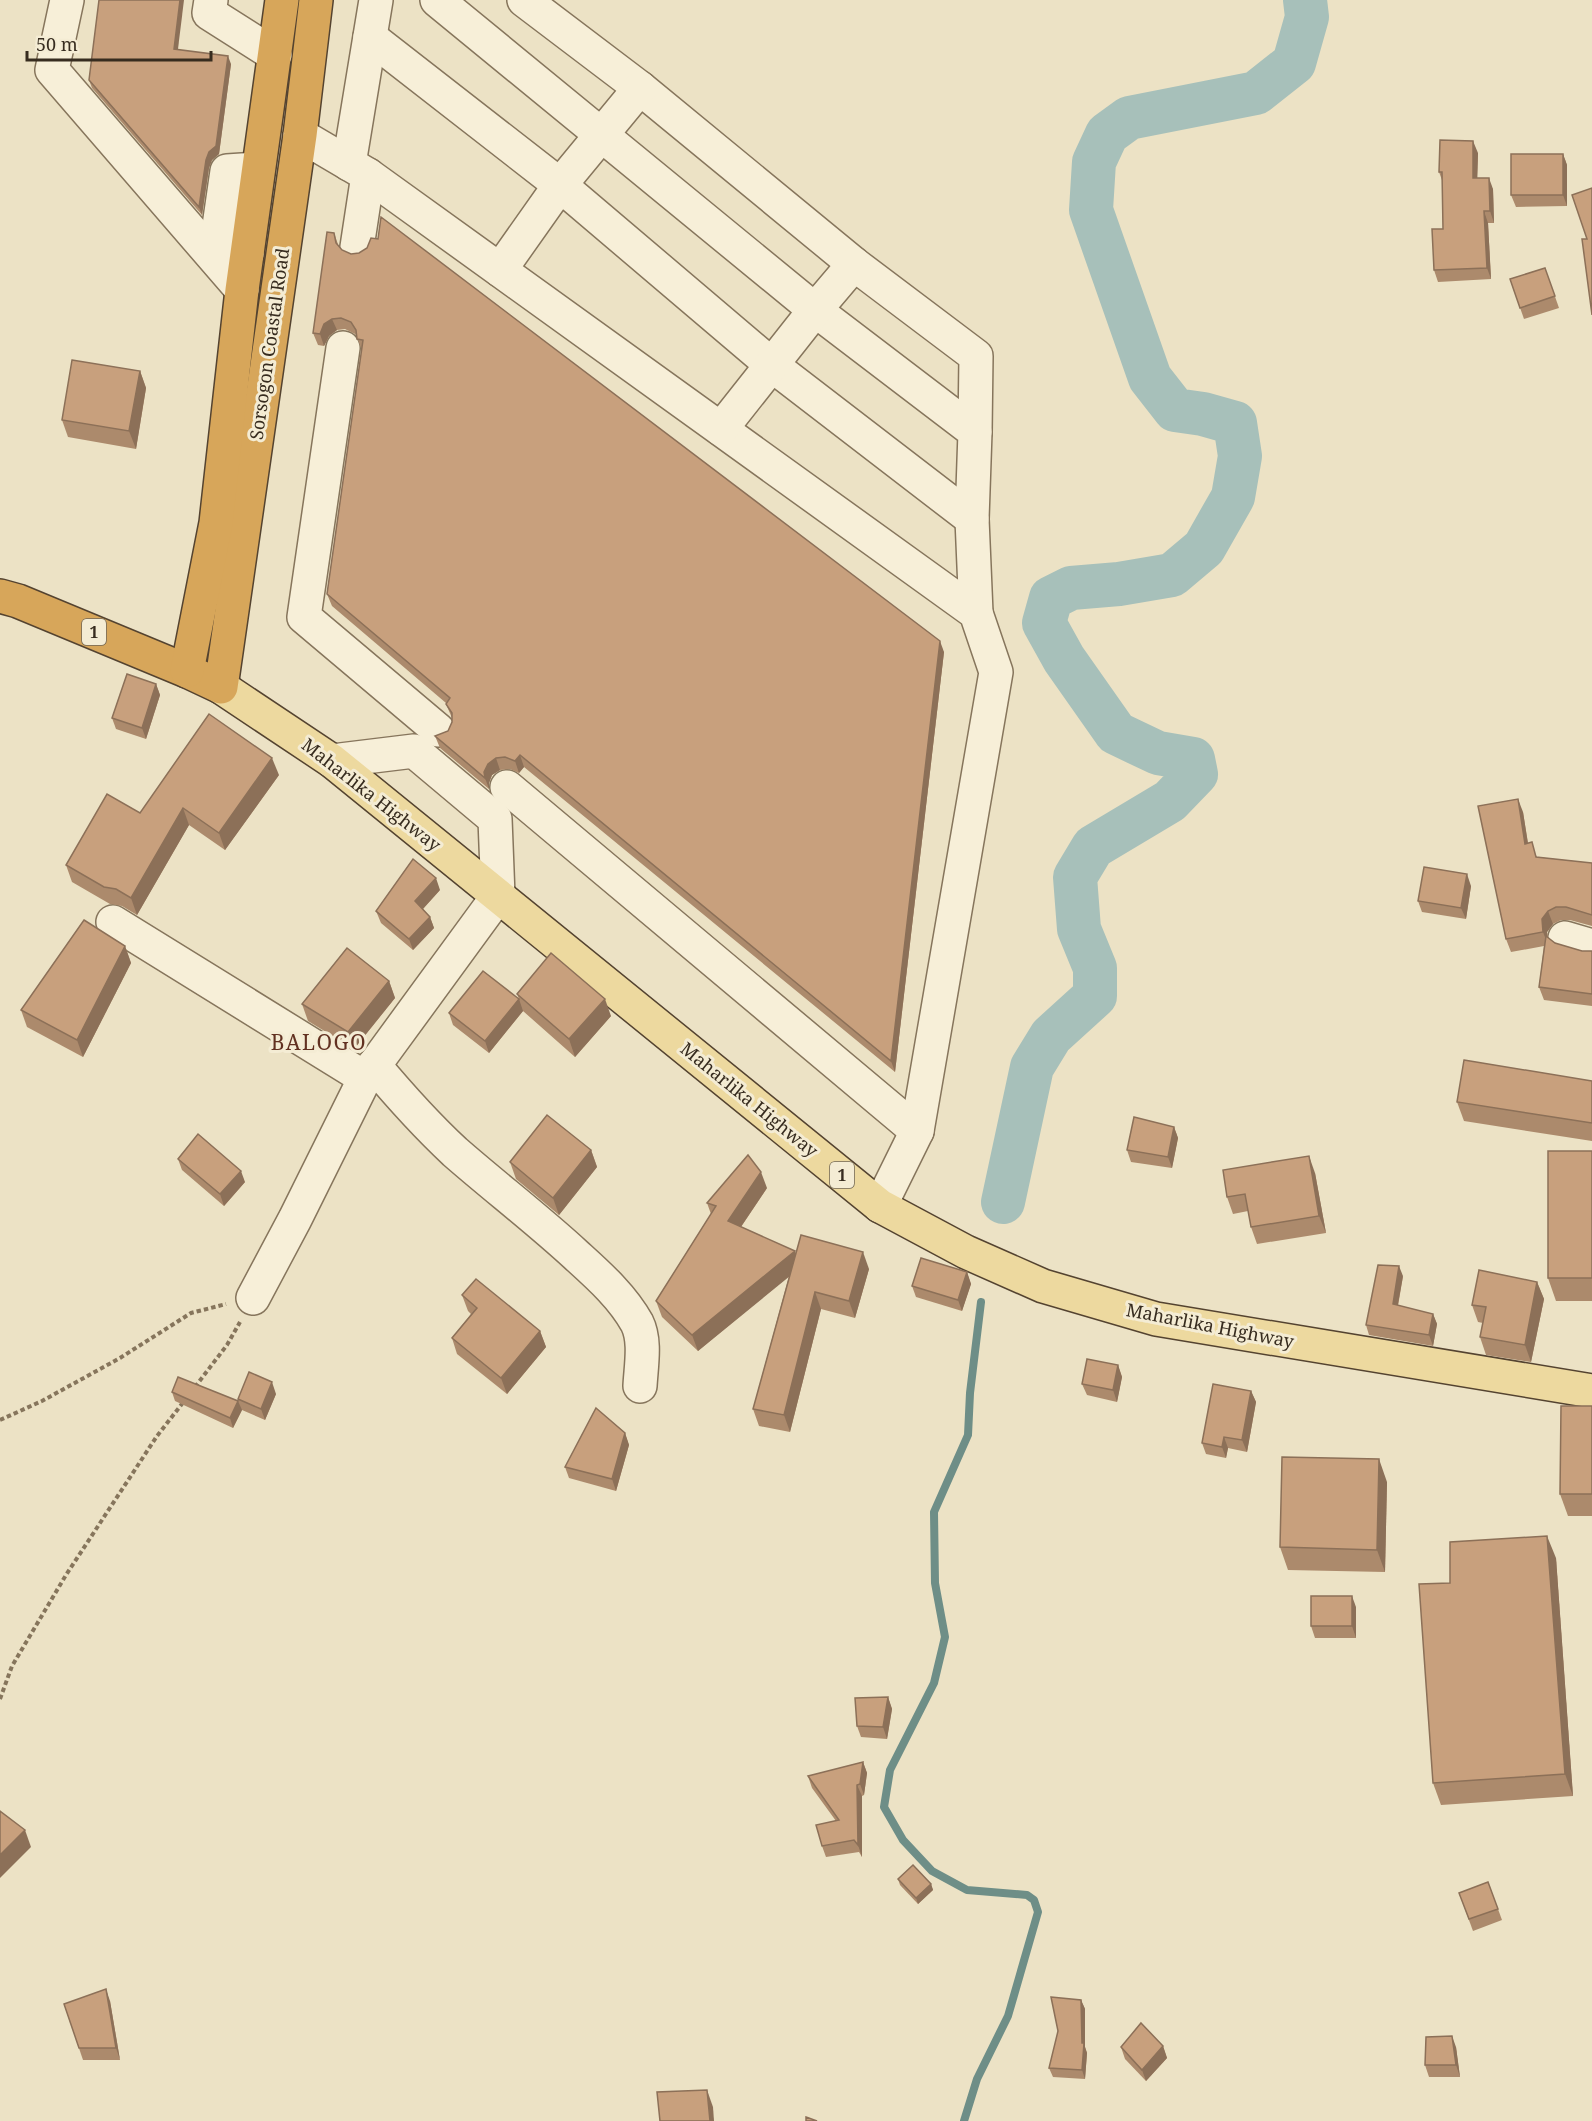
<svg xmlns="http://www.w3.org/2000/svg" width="1592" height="2121" font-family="'Noto Serif',serif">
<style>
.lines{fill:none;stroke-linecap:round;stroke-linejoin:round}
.stream{stroke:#6e8e87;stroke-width:8}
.river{stroke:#a7c0ba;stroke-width:44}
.minor-casing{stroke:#86755c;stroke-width:36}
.major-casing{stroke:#544330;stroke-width:36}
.highway-casing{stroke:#544330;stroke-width:36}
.path{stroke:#86755c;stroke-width:4;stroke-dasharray:4.5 3;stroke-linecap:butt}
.minor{stroke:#f7efd8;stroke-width:33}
.major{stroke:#edd99f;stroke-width:33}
.highway{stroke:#d7a65a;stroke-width:33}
.wall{fill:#ac8a6c}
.shaded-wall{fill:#8c7058}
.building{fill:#c8a07d;stroke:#8c7058;stroke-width:1.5}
.labels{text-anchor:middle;stroke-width:6;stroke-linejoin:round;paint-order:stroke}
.shield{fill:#f4ecd4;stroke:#706655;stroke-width:1.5}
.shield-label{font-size:16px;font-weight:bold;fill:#372c1f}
.street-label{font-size:18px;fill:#372c1f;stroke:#f4ecd4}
.quarter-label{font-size:21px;letter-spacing:1.5px;fill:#623121;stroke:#f4ecd4}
</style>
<rect width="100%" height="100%" fill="#ece2c5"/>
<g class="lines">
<polyline class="stream" points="964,2121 977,2079 1008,2016 1038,1912 1034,1900 1027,1895 967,1890 932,1871 903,1840 884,1807 890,1770 934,1683 945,1637 935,1583 934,1512 968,1435 970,1393 981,1302"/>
<polyline class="river" points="1003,1202 1032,1067 1051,1036 1095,996 1095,968 1079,929 1075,877 1093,847 1170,801 1196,774 1193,759 1158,753 1116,733 1064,659 1044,623 1051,598 1071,588 1119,584 1172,575 1204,548 1233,497 1240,456 1235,423 1203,414 1175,410 1150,378 1091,210 1094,162 1107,134 1129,118 1256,93 1294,63 1307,17 1305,0"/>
<g class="minor-casing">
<g id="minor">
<polyline points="67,0 52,70 242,290"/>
<polyline points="211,0 209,13 275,55"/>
<polyline points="437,0 815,310 975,432 972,519 976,613"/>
<polyline points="524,0 640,88 854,264 976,356 975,432"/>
<polyline points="370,37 560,185 773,366 972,519"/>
<polyline points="300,135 368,175 976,613 996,672 917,1131 880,1206"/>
<polyline points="349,164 376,0"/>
<polyline points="357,247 368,175"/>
<polyline points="247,254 219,226 227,171 258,169"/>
<polyline points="500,270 560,185 640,88"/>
<polyline points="343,348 304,617 438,730"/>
<polyline points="721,429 815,310 854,264"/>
<polyline points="507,787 917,1131"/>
<polyline points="113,922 365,1078"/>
<polyline points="1565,938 1592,946"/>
<path d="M374,1065C400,1096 426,1125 455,1152C495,1187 537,1219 576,1255C598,1275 622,1296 637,1323C646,1341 641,1366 640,1386"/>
<polyline points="253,1298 295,1219 365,1078 498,896 495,819 414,751 332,761"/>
</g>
</g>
<g class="major-casing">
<polyline id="major" points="221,687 332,761 880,1206 966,1252 1043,1286 1156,1319 1592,1391"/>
</g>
<g class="highway-casing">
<g id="highway">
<polyline points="0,596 18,601 187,671 221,687 300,135 316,0"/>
<polyline points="187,671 216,523 242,290 282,0"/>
</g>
</g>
<g class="path">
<polyline points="195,1387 227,1345 240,1322"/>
<polyline points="0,1420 42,1401 120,1358 191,1313 226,1304"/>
<polyline points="0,1699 12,1666 66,1575 157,1436 185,1400"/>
</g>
<use href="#minor" class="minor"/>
<use href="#major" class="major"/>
<use href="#highway" class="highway"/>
</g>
<g class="wall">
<polygon points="178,49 231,64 219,154 212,160 209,168 202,215 92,88 89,80"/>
<polygon points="1478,153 1477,178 1493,189 1494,223 1488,223 1491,279 1438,282 1434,270 1443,229 1442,180 1439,172"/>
<polygon points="1563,154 1567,165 1567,206 1516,207 1511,195"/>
<polygon points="334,233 339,247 342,250 944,652 895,1072 524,767 519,773 510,769 500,770 492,775 489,783 489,789 440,748 435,736 448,731 452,722 452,718 446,704 446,703 332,606 327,594 362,351 357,337 355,334 345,329 337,330 329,336 324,346 318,345 313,333"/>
<polygon points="1545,268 1559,308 1524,319 1510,279"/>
<polygon points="140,371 146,388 136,449 68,437 62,420"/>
<polygon points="156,684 160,695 146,739 116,729 112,718"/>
<polygon points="279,775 225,850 189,825 137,915 122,906 110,904 72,882 66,865 140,813"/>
<polygon points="1523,812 1528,843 1537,857 1592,863 1592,926 1570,920 1561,920 1553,924 1547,932 1548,938 1555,943 1582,951 1592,951 1592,1006 1544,1000 1539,987 1544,946 1511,952 1506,939"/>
<polygon points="1471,886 1466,919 1422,912 1418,901"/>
<polygon points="440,890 423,909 430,917 434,928 413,950 381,923 376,911"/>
<polygon points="125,946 131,963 83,1057 27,1027 21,1010"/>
<polygon points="389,981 395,998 354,1049 308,1021 302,1004"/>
<polygon points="517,994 611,1016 575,1057 523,1011 489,1053 453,1025 449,1013 519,999"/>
<polygon points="1592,1081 1592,1141 1464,1121 1457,1102"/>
<polygon points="1174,1127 1178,1138 1172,1168 1131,1162 1127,1150"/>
<polygon points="591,1150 597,1167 559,1215 516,1179 510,1162"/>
<polygon points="1592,1151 1592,1301 1556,1301 1548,1278"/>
<polygon points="178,1159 245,1182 224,1206 182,1170"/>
<polygon points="1315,1173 1326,1233 1257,1244 1251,1227 1248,1211 1233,1214 1227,1197"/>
<polygon points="767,1188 741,1227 796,1253 869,1269 855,1318 821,1309 790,1432 759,1426 753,1409 789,1276 698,1351 662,1317 656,1301 711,1214 707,1203"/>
<polygon points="967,1272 971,1284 962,1311 916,1297 912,1286"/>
<polygon points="1403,1276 1398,1306 1433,1314 1437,1324 1433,1346 1369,1335 1366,1325"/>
<polygon points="1537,1282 1544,1299 1531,1362 1486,1355 1480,1337 1483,1323 1478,1322 1472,1305"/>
<polygon points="462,1295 540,1331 546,1347 507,1394 457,1354 452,1338 471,1314 468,1311"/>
<polygon points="1118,1365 1122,1377 1117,1402 1087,1395 1082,1384"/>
<polygon points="1251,1391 1256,1402 1247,1452 1228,1448 1226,1458 1206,1454 1202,1443"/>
<polygon points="172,1392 238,1401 238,1399 276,1394 265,1420 242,1410 233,1428 175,1401"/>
<polygon points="1592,1406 1592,1516 1568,1516 1560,1494"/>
<polygon points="625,1433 629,1445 616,1491 569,1478 565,1467"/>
<polygon points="1387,1482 1385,1572 1288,1570 1280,1547"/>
<polygon points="1556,1558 1573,1796 1441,1805 1433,1783 1450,1583"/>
<polygon points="1356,1607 1356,1638 1315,1638 1311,1626"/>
<polygon points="888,1697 892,1709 887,1739 861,1737 857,1726"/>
<polygon points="863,1762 867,1773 864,1795 862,1796 862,1857 859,1852 826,1857 822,1846 836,1821 812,1788 808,1776"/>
<polygon points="898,1879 931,1884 933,1890 918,1904 900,1885"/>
<polygon points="1488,1882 1502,1920 1473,1931 1459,1893"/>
<polygon points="1081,2000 1085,2009 1085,2047 1087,2053 1085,2079 1053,2077 1049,2068"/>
<polygon points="110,2001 120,2060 83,2060 64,2004"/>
<polygon points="1163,2046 1167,2058 1146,2081 1125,2059 1121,2047"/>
<polygon points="1456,2047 1460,2077 1429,2077 1425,2065"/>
</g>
<g class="shaded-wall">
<polygon points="180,0 184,0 177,57 174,49"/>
<polygon points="228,56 231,64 219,154 212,160 209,168 202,215 199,207 206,160"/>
<polygon points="1473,141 1478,153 1477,190 1473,178"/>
<polygon points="1563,154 1567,165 1567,206 1563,195"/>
<polygon points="1489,178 1493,189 1494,223 1490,211"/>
<polygon points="1484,211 1488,223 1491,279 1487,268"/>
<polygon points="332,319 337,330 329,336 324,346 320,334 324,324"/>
<polygon points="140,371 146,388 136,449 129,431"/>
<polygon points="940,641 944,652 895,1072 891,1061"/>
<polygon points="156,684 160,695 146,739 142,728"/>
<polygon points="520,755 524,767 519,773 515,761"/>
<polygon points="272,758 279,775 225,850 219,833"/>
<polygon points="496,758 500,770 492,775 489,783 489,789 485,778 484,772 488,764"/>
<polygon points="1518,799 1523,812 1530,857 1525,844"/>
<polygon points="183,808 189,825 137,915 131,898"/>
<polygon points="1467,874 1471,886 1466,919 1461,908"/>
<polygon points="436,878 440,890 420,912 415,901"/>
<polygon points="1548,911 1553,924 1547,932 1548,945 1543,932 1542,919"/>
<polygon points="430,917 434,928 413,950 409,939"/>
<polygon points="125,946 131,963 83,1057 77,1040"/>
<polygon points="389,981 395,998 354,1049 348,1032"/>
<polygon points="519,999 523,1011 489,1053 485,1041"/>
<polygon points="605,999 611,1016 575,1057 569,1039"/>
<polygon points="1174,1127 1178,1138 1172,1168 1168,1157"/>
<polygon points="591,1150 597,1167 559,1215 553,1198"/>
<polygon points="1309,1156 1315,1173 1326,1233 1319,1216"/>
<polygon points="241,1171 245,1182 224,1206 220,1194"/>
<polygon points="761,1172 767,1188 734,1237 728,1221"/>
<polygon points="795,1251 801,1267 698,1351 692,1335"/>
<polygon points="863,1252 869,1269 855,1318 849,1301"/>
<polygon points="1399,1266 1403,1276 1396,1315 1393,1304"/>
<polygon points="967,1272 971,1284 962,1311 958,1300"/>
<polygon points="1537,1282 1544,1299 1531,1362 1525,1345"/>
<polygon points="815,1292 821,1309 790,1432 784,1415"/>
<polygon points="1433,1314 1437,1324 1433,1346 1429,1335"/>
<polygon points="540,1331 546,1347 507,1394 501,1378"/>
<polygon points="1118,1365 1122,1377 1117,1402 1113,1390"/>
<polygon points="272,1382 276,1394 265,1420 261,1409"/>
<polygon points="1251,1391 1256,1402 1247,1452 1242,1440"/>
<polygon points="238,1401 242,1410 233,1428 230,1418"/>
<polygon points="625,1433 629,1445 616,1491 612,1479"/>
<polygon points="1224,1437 1228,1448 1226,1458 1222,1447"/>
<polygon points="1379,1459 1387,1482 1385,1572 1377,1550"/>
<polygon points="1547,1536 1556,1558 1573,1796 1565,1774"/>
<polygon points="1352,1596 1356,1607 1356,1638 1352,1626"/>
<polygon points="888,1697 892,1709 887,1739 883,1727"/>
<polygon points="863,1762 867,1773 864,1795 860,1784"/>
<polygon points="857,1785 862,1796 862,1857 858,1845"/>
<polygon points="25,1830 31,1847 0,1878 0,1855"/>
<polygon points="931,1884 933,1890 918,1904 916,1898"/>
<polygon points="106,1989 110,2001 120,2060 116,2048"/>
<polygon points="1081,2000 1085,2009 1085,2047 1087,2053 1085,2079 1082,2070"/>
<polygon points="1452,2036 1456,2047 1460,2077 1456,2065"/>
<polygon points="1163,2046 1167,2058 1146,2081 1142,2070"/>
<polygon points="707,2090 713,2107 714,2121 710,2121"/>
</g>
<g class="building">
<polygon points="99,0 180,0 174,49 228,56 216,146 209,152 206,160 199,207 89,80"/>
<polygon points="1440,140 1473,141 1473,178 1489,178 1490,211 1484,211 1487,268 1434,270 1432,229 1443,229 1442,172 1439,172"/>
<rect x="1511" y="154" width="52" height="41"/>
<polygon points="1592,188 1592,315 1582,239 1587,239 1572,195"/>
<polygon points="381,217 940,641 891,1061 520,755 515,761 505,757 496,758 488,764 484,772 485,778 435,736 448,731 452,722 452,713 446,704 450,698 327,594 363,340 357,339 356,330 351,322 341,318 332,319 324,324 320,334 313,333 327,232 334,233 336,243 342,250 351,254 359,253 367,248 371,238 378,239"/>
<polygon points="1545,268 1555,296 1520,308 1510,279"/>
<polygon points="72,360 140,371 129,431 62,420"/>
<polygon points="127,674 156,684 142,728 112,718"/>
<polygon points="209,714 272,758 219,833 183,808 131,898 116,889 104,887 66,865 107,794 140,813"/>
<polygon points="1518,799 1525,844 1532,842 1536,857 1592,863 1592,915 1566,907 1556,907 1548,911 1542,919 1543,932 1506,939 1478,806"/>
<polygon points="413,859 436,878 415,901 430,917 409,939 376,911"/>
<polygon points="1424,867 1467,874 1461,908 1418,901"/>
<polygon points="84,920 125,946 77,1040 21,1010"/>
<polygon points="1546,936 1555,943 1582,951 1592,951 1592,994 1539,987"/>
<polygon points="347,948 389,981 348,1032 302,1004"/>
<polygon points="551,953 605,999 569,1039 517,994"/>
<polygon points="483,971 519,999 485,1041 449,1013"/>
<polygon points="1464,1060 1592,1081 1592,1123 1457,1102"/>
<polygon points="547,1115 591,1150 553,1198 510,1162"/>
<polygon points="1134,1117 1174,1127 1168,1157 1127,1150"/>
<polygon points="198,1134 241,1171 220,1194 178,1159"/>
<rect x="1548" y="1151" width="44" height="127"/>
<polygon points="748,1155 761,1172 728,1221 795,1251 692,1335 656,1301 716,1206 707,1203"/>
<polygon points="1309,1156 1319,1216 1251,1227 1245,1194 1227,1197 1223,1170"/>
<polygon points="801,1235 863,1252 849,1301 815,1292 784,1415 753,1409"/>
<polygon points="921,1258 967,1272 958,1300 912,1286"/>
<polygon points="1378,1265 1399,1266 1393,1304 1433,1314 1429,1335 1366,1325"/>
<polygon points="1479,1270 1537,1282 1525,1345 1480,1337 1486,1307 1472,1305"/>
<polygon points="476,1279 540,1331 501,1378 452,1338 477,1308 462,1295"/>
<polygon points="1087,1359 1118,1365 1113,1390 1082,1384"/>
<polygon points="249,1372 272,1382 261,1409 238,1399"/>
<polygon points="178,1377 238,1401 230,1418 172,1392"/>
<polygon points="1213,1384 1251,1391 1242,1440 1224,1437 1222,1447 1202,1443"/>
<polygon points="1561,1406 1592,1406 1592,1494 1560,1494"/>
<polygon points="596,1408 625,1433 612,1479 565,1467"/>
<polygon points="1282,1457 1379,1459 1377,1550 1280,1547"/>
<polygon points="1547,1536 1565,1774 1433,1783 1419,1584 1450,1583 1450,1542"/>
<rect x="1311" y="1596" width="41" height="30"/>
<polygon points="888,1697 883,1727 857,1726 855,1698"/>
<polygon points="863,1762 860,1784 857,1785 858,1845 854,1840 822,1846 816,1825 839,1820 808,1776"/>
<polygon points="0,1811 25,1830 0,1855"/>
<polygon points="913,1865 931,1884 916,1898 898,1879"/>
<polygon points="1488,1882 1498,1909 1469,1919 1459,1893"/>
<polygon points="106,1989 116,2048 79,2048 64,2004"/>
<polygon points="1051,1997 1081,2000 1082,2043 1084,2043 1082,2070 1049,2068 1058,2031"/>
<polygon points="1141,2023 1163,2046 1142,2070 1121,2047"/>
<polygon points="1452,2036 1456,2065 1425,2065 1426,2037"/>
<polygon points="707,2090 710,2121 660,2121 657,2092"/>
<polygon points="806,2117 817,2121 806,2121"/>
</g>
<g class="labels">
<g class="shield">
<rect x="82" y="619" width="24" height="26" rx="4.5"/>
<rect x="830" y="1162" width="24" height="26" rx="4.5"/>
</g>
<g class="shield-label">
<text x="94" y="638">1</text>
<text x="842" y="1181">1</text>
</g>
<g class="street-label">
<text transform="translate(270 344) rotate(-82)" y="6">Sorsogon Coastal Road</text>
<text transform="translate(371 795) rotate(38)" y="6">Maharlika Highway</text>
<text transform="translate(749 1100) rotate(39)" y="6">Maharlika Highway</text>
<text transform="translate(1210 1326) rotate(11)" y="6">Maharlika Highway</text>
</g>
<g class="quarter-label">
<text x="319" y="1050">BALOGO</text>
</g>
</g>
<path d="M27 51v9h184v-9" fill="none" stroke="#372c1f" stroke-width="3"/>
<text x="36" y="51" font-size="18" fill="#372c1f" stroke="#f4ecd4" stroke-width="4.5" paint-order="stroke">50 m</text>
</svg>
